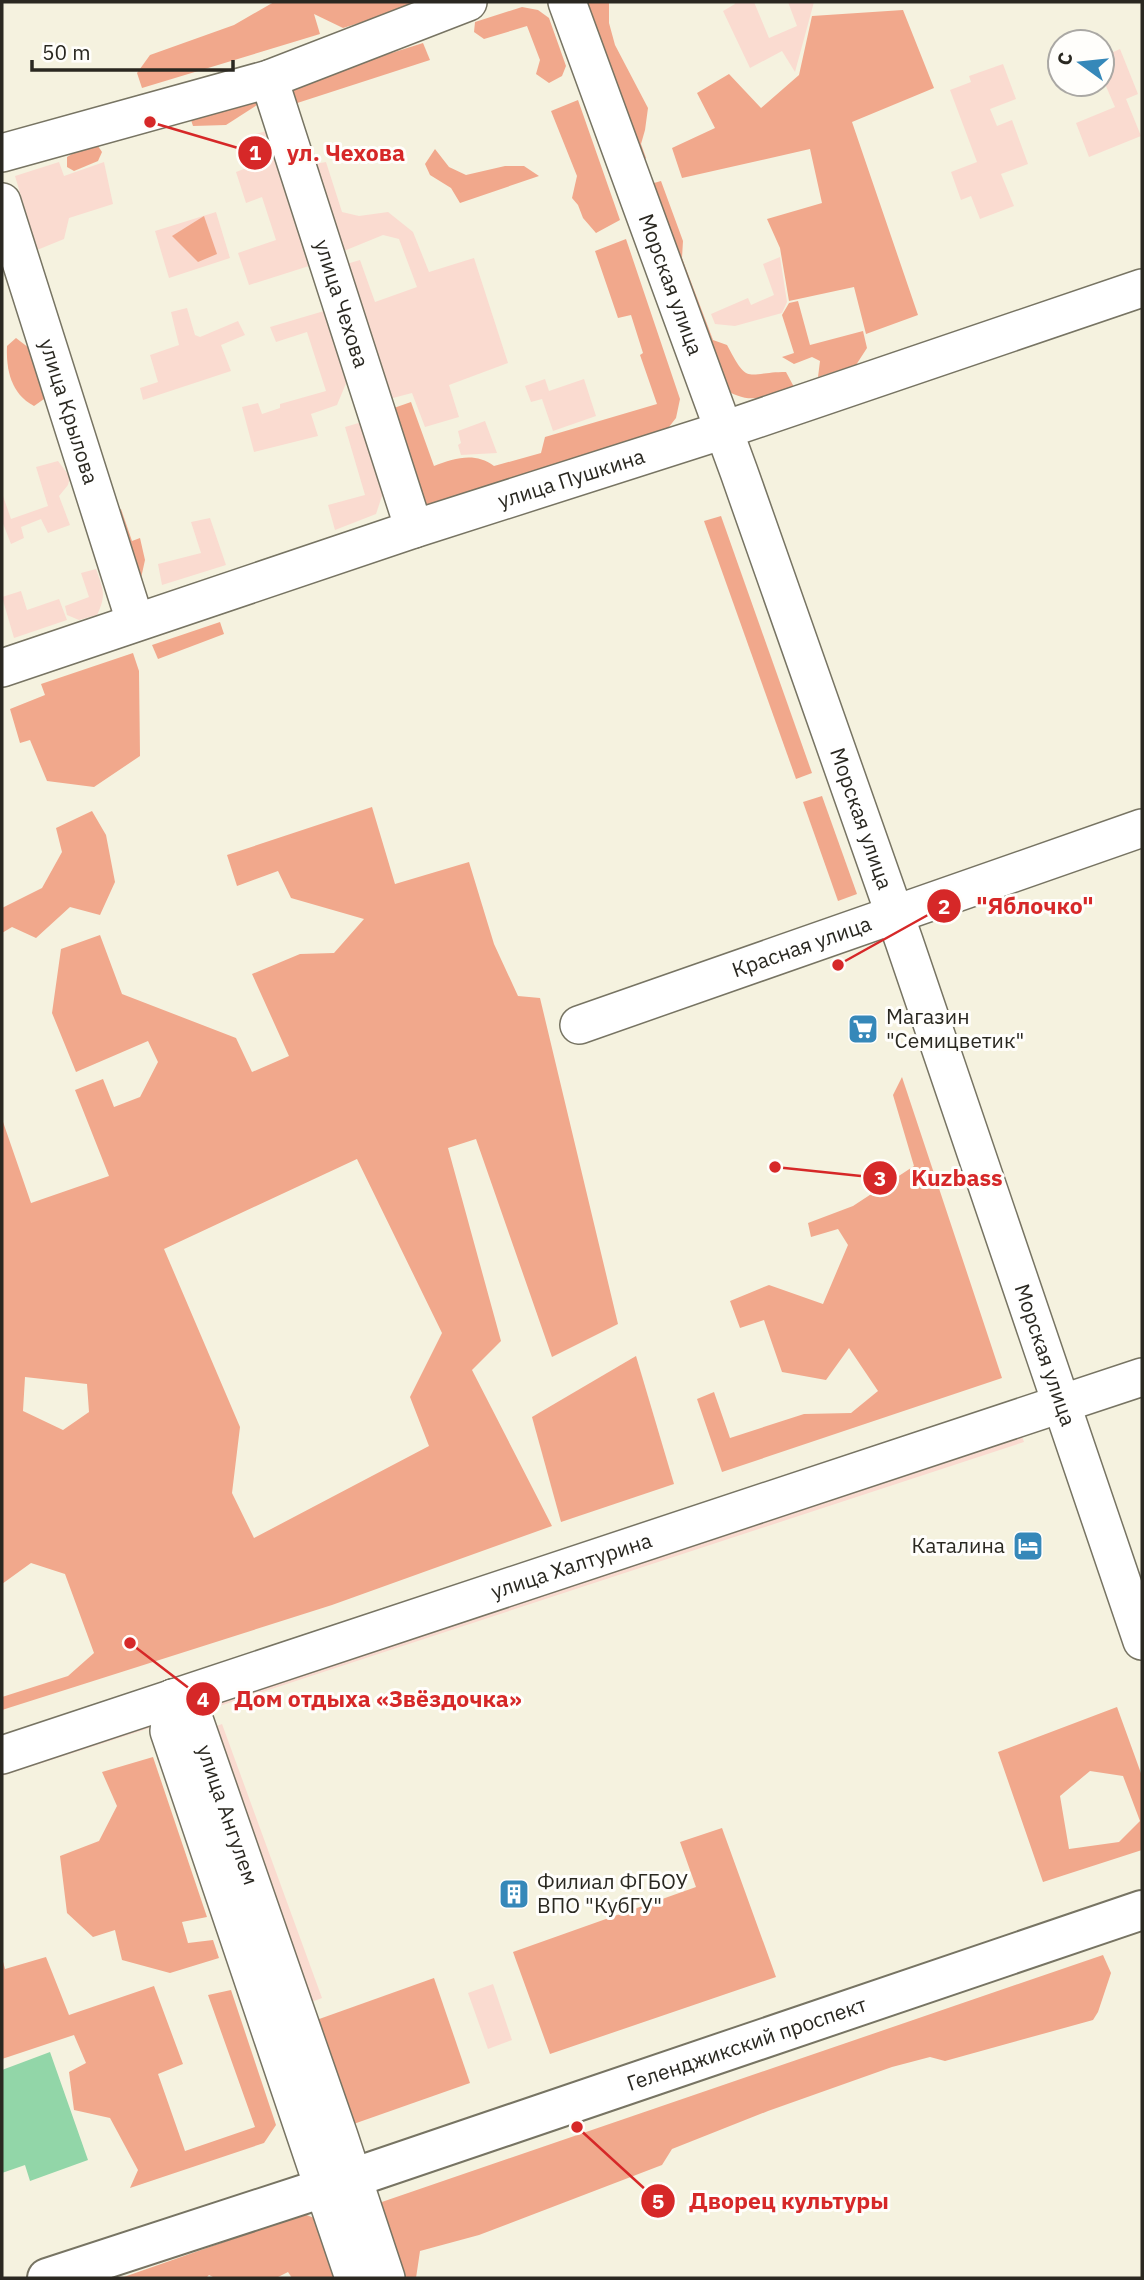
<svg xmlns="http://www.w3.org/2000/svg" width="1144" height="2280" font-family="'IBM Plex Sans',sans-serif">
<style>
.green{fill:#fadbd0}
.forest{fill:#f1a88c;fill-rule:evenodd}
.water{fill:#92d6a8}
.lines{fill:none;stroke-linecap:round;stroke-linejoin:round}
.minor-casing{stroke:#777463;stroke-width:40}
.major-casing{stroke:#777463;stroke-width:42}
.minor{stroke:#fff;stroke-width:37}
.major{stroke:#fff;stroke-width:38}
.labels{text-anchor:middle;stroke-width:6;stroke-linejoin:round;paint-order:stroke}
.street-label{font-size:21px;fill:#2a2821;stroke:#fffefb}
.poi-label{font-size:21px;fill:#2a2821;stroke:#fffefb;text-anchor:start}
.leader{fill:none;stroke:#d62828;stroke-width:2.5}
.callout-dot{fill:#d62828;stroke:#fffefb;stroke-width:2.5}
.mark-label{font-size:21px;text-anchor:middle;font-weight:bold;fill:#fff}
.callout-label{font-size:23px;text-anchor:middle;font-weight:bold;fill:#d62828;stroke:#fffefb;stroke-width:6;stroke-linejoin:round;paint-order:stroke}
</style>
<rect width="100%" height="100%" fill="#f5f2df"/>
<g class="green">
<polygon points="734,2 754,2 769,38 797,26 788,2 814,2 795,72 782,51 750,68 723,11 735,4"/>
<polygon points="1120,49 1138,94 1126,99 1141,136 1089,157 1076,123 1115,107 1102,77 1102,57"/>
<polygon points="1003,64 1016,99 990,109 997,126 1012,120 1028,164 1001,174 1014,206 980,219 971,196 961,200 951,172 977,162 950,90 971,82 969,76"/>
<polygon points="266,131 309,266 249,285 238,253 276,240 262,197 246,203 236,172 254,165 245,137"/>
<polygon points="59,162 64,176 104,162 113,204 69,218 64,239 37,250 15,176"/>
<polygon points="326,162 342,212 359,216 388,212 413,232 429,272 474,258 508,363 449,385 459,417 425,427 412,393 389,399 343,265 360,260 375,302 417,287 399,239 383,235 339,253 309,165"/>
<polygon points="216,212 230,258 169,278 155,231"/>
<polygon points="780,257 787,302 782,313 735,326 715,324 711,314 748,298 751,305 774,295 763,264"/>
<polygon points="187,308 195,335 200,337 238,321 245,335 221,345 231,371 143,400 140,388 158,382 150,355 179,345 171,312"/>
<polygon points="324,311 347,381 337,405 311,414 318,436 254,452 242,407 258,403 262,414 280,408 280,404 326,391 307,332 276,342 270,327"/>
<polygon points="545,379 549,391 584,379 596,416 553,431 542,399 531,402 525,386"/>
<polygon points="485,421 497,453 461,455 458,445 461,443 458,431"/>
<polygon points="362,422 384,490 376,514 335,530 328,505 365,495 345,427"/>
<polygon points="58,461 70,477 68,485 59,496 70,525 48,533 41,519 21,527 24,538 11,544 2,521 2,493 11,519 48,506 36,467"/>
<polygon points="210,518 226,565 162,585 158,564 201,553 191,522"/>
<path d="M96,569C103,589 107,595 97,615L79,620L67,615L65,606L89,597L81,573Z"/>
<polygon points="21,591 27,610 59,599 67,620 14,638 2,597"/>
<polygon points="1019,1429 1024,1442 198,1713 188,1703"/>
<polygon points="165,1711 159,1725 2,1776 2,1765"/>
<polygon points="222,1724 322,1998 301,2006 206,1730"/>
<polygon points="493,1984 512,2040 488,2049 468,1993"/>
</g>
<g class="forest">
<polygon points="274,2 428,2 343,28 314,14 320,34 142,88 137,73 150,55 234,25"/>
<polygon points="585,2 609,2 609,23 615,45 648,108 645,130 641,144 646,158 639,164"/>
<polygon points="522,7 538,10 549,18 566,66 562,76 549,83 536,74 540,60 527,26 484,39 474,32 475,22"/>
<polygon points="903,10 934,88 852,122 918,315 866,334 854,287 789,301 780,248 767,219 822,203 810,149 682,178 672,148 715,128 697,93 729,74 761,108 799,75 812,16"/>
<polygon points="423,43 430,60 288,106 281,88"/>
<polygon points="254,97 257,105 226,125 193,126 190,117"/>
<polygon points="578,100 620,220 596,233 583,218 578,205 572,198 577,176 551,111"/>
<polygon points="98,146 102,152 98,161 74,171 67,167 67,157 81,148"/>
<polygon points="435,149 449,167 466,175 505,166 524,166 539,176 460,203 451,188 430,175 425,164"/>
<path d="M661,181L683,241L682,258L713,340L727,345C749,387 746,372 786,372L794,387C762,397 750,407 720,386L647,185Z"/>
<polygon points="204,216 217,254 198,262 172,236"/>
<path d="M626,239L680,399L676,418L665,432L437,507L426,505L420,500L391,409L411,402L434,466C455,458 475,452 494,466L541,453L545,437L657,404L640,355L643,353L631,315L618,318L595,251Z"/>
<polygon points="798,301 810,345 863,331 867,348 856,365 818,377 820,361 812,357 794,364 782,357 794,353 782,315 789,303"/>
<path d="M16,338L29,348L44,399L34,406C11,394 6,370 7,346Z"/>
<polygon points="121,509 132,541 140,538 145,560 141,578 135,575 114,511"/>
<polygon points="721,516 812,773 796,779 704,521"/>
<polygon points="220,622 224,634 158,659 152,645"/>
<polygon points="133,653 139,671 140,756 94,787 47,781 30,740 20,743 10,709 45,695 41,684"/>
<polygon points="822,796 857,894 838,901 803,802"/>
<path d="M372,807L395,884L469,862L494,944L518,996L540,998L618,1324L552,1357L476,1139L448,1148L501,1341L472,1370L552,1526L332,1605L2,1710V1697L68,1676L94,1653L65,1574L31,1563L2,1584V1119L31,1203L109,1176L75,1090L103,1079L114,1107L140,1097L158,1062L148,1041L76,1072L52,1013L61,949L100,935L122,994L236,1038L252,1072L289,1056L252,974L300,954L334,953L364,919L291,898L278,871L237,886L227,855ZM357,1159L442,1333L410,1397L429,1446L254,1538L232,1493L240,1427L164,1249ZM25,1377L87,1384L89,1412L63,1430L23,1411Z"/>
<polygon points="92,811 106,835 115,882 100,915 70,907 36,938 12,927 2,933 2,908 42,888 62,852 56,828"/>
<polygon points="902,1077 1002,1378 722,1472 697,1399 714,1392 730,1438 804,1414 851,1413 878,1391 849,1348 826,1380 782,1372 764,1320 740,1328 730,1301 769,1285 823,1304 848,1245 838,1229 811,1237 808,1223 853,1206 914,1166 893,1095"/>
<polygon points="636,1356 674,1484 561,1522 532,1417"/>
<path d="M1117,1707L1142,1776V1850L1043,1882L998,1752ZM1090,1771L1123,1776L1140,1821L1119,1842L1069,1849L1060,1796Z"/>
<polygon points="153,1757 207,1917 182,1922 188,1943 213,1940 219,1958 170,1973 122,1960 115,1930 93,1937 67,1913 60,1856 99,1841 117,1806 102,1772"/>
<polygon points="722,1828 776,1977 550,2054 513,1952 696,1887 680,1842"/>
<polygon points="1103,1955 1111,1973 1098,2012 1093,2020 945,2061 930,2057 892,2067 768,2111 672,2149 662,2165 479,2235 420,2251 416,2278 401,2278 376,2204"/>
<polygon points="46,1957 69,2015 154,1986 183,2064 158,2074 185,2151 255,2127 208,1995 231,1990 276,2125 264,2143 130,2188 138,2170 110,2118 74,2110 69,2072 86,2063 74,2035 2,2059 2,1958 5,1969"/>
<polygon points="434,1978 470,2083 345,2127 308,2023"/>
<polygon points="304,2214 327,2223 346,2278 292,2278 288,2272 276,2278 215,2278 209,2275 206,2278 121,2278"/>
</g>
<polygon class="water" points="50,2052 88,2160 30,2181 25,2165 2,2173 2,2070"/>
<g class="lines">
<g class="minor-casing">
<g id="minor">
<path id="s1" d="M567,2L739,472L904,941L1142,1641"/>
<path id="s2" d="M269,79L414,529"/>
<polyline points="2,153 269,79 468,2"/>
<path id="s3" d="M2,202L135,621"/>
<path id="s4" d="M2,668L414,529L724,430L1142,288"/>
<path id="s5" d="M579,1025L1142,828"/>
<path id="s6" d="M173,1698L195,1722L339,2136L386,2278"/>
<polyline points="173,1698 169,1731 354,2278"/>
<path id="s7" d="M2,1755L1142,1377"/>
</g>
</g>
<g class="major-casing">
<g id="major">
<path id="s8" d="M47,2278L323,2188L1142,1910"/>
</g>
</g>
<use href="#minor" class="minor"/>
<use href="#major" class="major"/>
</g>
<defs>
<g id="supermarket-square" transform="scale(1.575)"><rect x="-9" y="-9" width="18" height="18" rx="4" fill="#3688b9" stroke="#fffefb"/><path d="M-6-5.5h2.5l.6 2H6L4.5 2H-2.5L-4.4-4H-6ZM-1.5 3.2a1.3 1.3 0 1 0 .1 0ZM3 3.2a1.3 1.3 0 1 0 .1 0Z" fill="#fff"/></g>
<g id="hotel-square" transform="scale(1.575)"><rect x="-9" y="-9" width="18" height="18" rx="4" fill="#3688b9" stroke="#fffefb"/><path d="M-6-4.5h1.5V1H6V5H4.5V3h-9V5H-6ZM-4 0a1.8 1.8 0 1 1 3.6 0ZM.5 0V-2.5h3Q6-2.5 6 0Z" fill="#fff"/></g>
<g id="building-square" transform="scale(1.575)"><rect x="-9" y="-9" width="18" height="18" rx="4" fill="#3688b9" stroke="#fffefb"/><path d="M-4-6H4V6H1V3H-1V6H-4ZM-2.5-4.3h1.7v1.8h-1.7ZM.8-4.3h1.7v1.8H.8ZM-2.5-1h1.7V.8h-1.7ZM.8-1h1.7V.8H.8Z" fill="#fff"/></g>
</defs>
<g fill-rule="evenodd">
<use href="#supermarket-square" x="863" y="1029"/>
<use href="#hotel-square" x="1028" y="1546"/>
<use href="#building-square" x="514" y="1894"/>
</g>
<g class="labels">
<g class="street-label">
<text dy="7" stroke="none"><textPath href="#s1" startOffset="301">Морская улица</textPath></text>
<text dy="7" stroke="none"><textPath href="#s2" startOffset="236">улица Чехова</textPath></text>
<text dy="7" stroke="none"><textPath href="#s3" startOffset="220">улица Крылова</textPath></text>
<text dy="7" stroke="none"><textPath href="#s4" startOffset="600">улица Пушкина</textPath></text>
<text dy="7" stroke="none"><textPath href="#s1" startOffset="868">Морская улица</textPath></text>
<text dy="7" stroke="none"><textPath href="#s5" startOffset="236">Красная улица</textPath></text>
<text dy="7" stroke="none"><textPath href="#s1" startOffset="1435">Морская улица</textPath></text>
<text dy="7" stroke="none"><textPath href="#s7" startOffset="600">улица Халтурина</textPath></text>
<text dy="7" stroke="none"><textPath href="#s6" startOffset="131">улица Ангулем</textPath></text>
<text dy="7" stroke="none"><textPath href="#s8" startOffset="738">Геленджикский проспект</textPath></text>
</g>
<g class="poi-label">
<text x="886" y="1024">Магазин<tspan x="886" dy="24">"Семицветик"</tspan></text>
<text x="1005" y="1553" text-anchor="end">Каталина</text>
<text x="537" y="1889">Филиал ФГБОУ<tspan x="537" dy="24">ВПО "КубГУ"</tspan></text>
</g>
</g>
<path class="leader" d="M150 122L255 153M838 965L944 906M775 1167L880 1178M130 1643L203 1699M577 2127L658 2201"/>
<g class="callout-dot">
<circle cx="150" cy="122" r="7"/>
<circle cx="838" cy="965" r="7"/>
<circle cx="775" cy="1167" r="7"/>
<circle cx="130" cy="1643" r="7"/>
<circle cx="577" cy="2127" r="7"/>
<circle cx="255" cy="153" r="18"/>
<circle cx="944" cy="906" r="18"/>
<circle cx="880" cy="1178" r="18"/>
<circle cx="203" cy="1699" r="18"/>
<circle cx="658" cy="2201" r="18"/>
</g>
<g class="mark-label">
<text x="255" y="160">1</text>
<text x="944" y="914">2</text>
<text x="880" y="1186">3</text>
<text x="203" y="1707">4</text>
<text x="658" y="2209">5</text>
</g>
<g class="callout-label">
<text x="346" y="161">ул. Чехова</text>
<text x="1035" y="914">"Яблочко"</text>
<text x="957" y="1186">Kuzbass</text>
<text x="378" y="1707">Дом отдыха «Звёздочка»</text>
<text x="789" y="2209">Дворец культуры</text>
</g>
<rect width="1144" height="2280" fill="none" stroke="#2a2821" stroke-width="7"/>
<g transform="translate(1081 63) rotate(285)"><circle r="33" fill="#fffefb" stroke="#aaa8a4" stroke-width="2"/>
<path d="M0-5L12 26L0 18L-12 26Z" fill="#3688b9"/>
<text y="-10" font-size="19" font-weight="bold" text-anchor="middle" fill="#2a2821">С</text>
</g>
<path d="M32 60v10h201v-10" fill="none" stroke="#2a2821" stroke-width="3.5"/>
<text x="42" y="60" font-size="21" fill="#2a2821" stroke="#fffefb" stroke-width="5" paint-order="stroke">50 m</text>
</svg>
